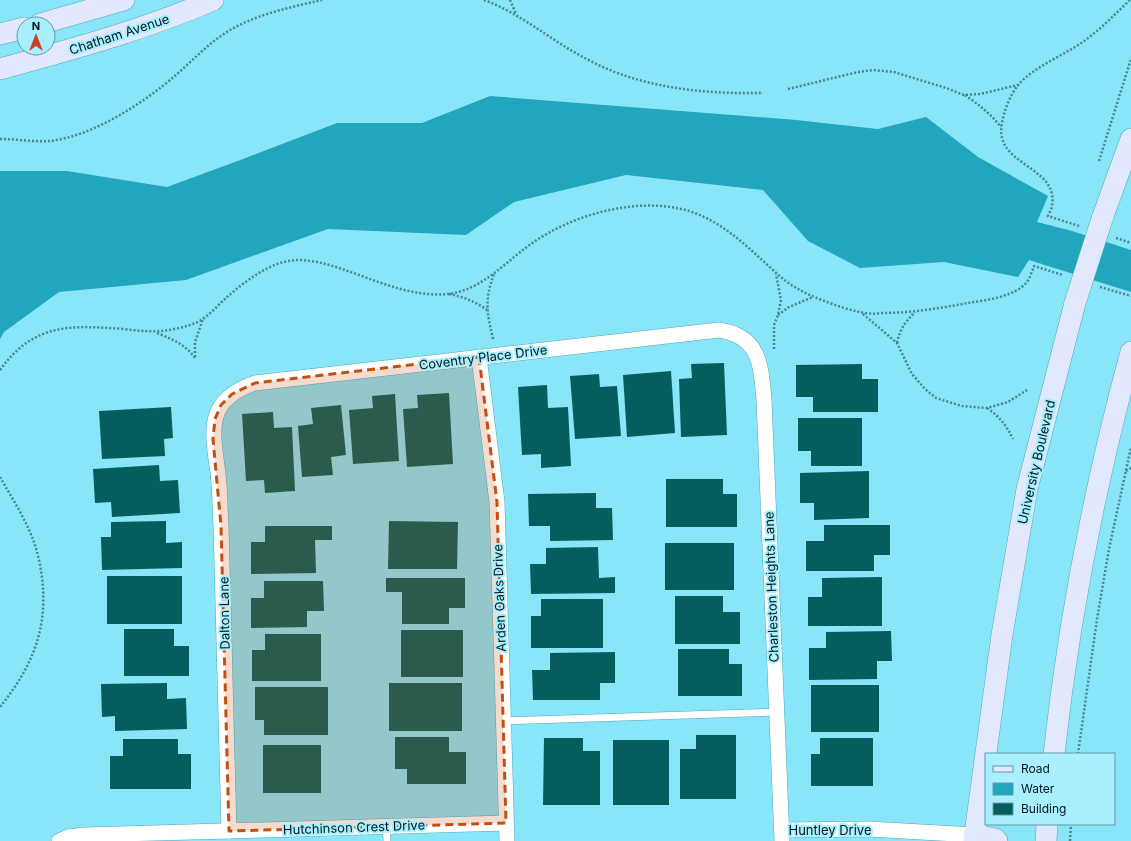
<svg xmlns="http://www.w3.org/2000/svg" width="1131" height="841" font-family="Inter,sans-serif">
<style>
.water{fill:#21a6bd}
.building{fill:#055e5d}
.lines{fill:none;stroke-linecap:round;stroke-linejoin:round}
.lane-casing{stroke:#4caabd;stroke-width:8}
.street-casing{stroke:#4caabd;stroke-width:16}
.secondary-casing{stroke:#4caabd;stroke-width:22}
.path{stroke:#498591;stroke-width:2.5;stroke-dasharray:2 2;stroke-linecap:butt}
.lane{stroke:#fff;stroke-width:7}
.street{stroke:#fff;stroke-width:15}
.secondary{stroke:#e2e8fd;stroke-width:21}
.secondary-bridge-casing{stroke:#4caabd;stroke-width:22;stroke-linecap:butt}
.secondary-bridge{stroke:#e2e8fd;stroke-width:21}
.marked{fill:#c54f0f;fill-opacity:0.2;stroke:#c54f0f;stroke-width:3;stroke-dasharray:8 5;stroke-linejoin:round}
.labels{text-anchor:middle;stroke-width:4;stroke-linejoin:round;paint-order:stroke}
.street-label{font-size:13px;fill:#00181e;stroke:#a8efff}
</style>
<rect width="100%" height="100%" fill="#89e5f8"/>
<polygon class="water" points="490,96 796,120 878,129 926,117 978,157 1048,196 1037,222 1072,231 1131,250 1131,292 1029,260 1018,277 944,262 860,268 808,241 763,190 626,175 514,202 466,235 328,229 186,280 59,292 4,332 0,339 0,171 67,171 167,187 243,159 337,123 422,123"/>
<g class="building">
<polygon points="724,363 727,435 681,437 679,379 692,378 691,364"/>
<polygon points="862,364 862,379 878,379 878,412 813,412 813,397 796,397 796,365"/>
<polygon points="671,371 675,433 627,437 623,375"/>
<polygon points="599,374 600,387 617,386 621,436 575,439 570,376"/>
<polygon points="547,385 548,408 568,407 571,466 541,468 541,454 522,455 518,387"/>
<polygon points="449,393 453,464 407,467 403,409 418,408 417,395"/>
<polygon points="395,394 399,461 353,464 349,410 373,408 372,396"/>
<polygon points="341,405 346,455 331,457 333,475 302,477 298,426 313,424 311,408"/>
<polygon points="171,407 173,438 164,439 165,456 102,459 99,411"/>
<polygon points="273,412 274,428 292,427 295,491 265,493 264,480 246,481 242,414"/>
<polygon points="798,418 862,418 862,466 811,466 811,451 798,451"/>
<polygon points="159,465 160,481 178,480 180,513 112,517 111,502 95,503 93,469"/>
<polygon points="869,471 869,518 814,520 814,503 800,503 800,473"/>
<polygon points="666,479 723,479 723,494 737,494 737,527 666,527"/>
<polygon points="596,493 596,508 612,508 613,540 550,541 550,526 529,526 528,494"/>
<polygon points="166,521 166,543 182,542 182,568 102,570 101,537 111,537 111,522"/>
<polygon points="389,521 458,522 457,569 388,569"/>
<polygon points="824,525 890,525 890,555 874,555 874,571 806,571 806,541 824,541"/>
<polygon points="265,526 332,526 332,540 315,540 316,573 251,574 251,542 265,542"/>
<rect x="665" y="543" width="69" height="47"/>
<polygon points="598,547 599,578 615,577 615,593 531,594 530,564 546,564 546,548"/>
<rect x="107" y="576" width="75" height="48"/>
<polygon points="882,577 882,626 808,626 808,597 822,597 822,578"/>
<polygon points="386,578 465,578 465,608 449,608 449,624 402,624 402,592 386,592"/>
<polygon points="264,581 323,581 324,611 307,611 307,627 251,628 251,598 264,598"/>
<polygon points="675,596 723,596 723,612 740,612 740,644 675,644"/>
<polygon points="541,599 603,599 603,648 531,648 531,616 541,616"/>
<polygon points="124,629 174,629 174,646 189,646 189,676 124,676"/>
<rect x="401" y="630" width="62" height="47"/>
<polygon points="891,631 892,661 877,661 877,679 809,680 809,648 826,648 826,632"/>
<polygon points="265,634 321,634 321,681 252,681 252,650 265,650"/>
<polygon points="678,649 729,649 729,664 742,664 742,696 678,696"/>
<polygon points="615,652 615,683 600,683 600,700 533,700 532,670 550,670 550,653"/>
<polygon points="167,683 167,699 186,698 187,729 115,731 115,716 102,717 101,684"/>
<rect x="389" y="683" width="73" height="48"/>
<rect x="811" y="685" width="68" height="47"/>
<polygon points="255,687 328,687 328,735 264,735 264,720 255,720"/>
<polygon points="696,735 736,735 736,799 680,799 680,749 696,749"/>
<polygon points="395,737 449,737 449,752 466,752 466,784 407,784 407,769 395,769"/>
<polygon points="544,738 583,738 583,751 600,751 600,805 543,805"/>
<polygon points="820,738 873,738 873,786 811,786 811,754 820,754"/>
<polygon points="123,739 178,739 178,754 191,754 191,789 110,789 110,756 123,756"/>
<rect x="613" y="740" width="56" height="65"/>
<rect x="263" y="745" width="58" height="48"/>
</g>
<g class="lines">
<g class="lane-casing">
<g id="lane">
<polyline points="503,721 776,712"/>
<polyline points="386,826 387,841"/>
</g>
</g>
<g class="street-casing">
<g id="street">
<polyline points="479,357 497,502 507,841"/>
<polyline points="782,830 869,829 974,835"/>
<path d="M229,831L221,526C220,508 220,491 218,473C212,430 205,400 255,383L719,330C760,336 761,365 764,400L782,841"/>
<polyline points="59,841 68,837 85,835 506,823"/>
</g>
</g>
<g class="secondary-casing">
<g id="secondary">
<polyline points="40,24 124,0"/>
<polyline points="0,34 24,28"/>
<path d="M0,69C72,49 144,30 213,0"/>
<polyline points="1102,219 1131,139"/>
<path d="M1054,754C1069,618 1095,484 1131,352"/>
<polyline points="974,835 995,839 997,841"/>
<polyline points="974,841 1002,635 1027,489 1075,303"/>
<polyline points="1046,841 1047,824"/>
</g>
</g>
<g class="path">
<path d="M484,0C520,13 549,39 583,57C638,88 701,94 763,93"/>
<polyline points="510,0 516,14"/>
<polyline points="788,89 858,72 873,70 894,72 946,88 964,95 980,94 1018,85"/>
<path d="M965,95C979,105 991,114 1001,127"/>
<path d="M0,139C16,139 33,142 49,141C92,137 145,102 176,75C194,59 210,42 230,30C258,14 291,7 322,0"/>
<polyline points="1099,161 1131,59"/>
<path d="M1079,226L1048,216C1049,213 1052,209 1052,205C1058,171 1009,166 1002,138C1000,130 1002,122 1004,114C1007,104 1012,92 1019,84C1037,64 1071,53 1092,35C1105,25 1117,12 1130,0"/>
<polyline points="1116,238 1131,243"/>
<polyline points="1100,287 1131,296"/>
<path d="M449,294C463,297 475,301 487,310"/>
<polyline points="863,314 897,343 912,374 925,389 936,398 962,406 987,408 1008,402 1027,390"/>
<polyline points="778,315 789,307 813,297"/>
<path d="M157,333C172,339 185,344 195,358"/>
<path d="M493,339C487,312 484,301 494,274"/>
<path d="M897,343C900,329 905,322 915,312"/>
<polyline points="774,349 774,325 778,315 781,300 776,274"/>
<polyline points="195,357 195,342 203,319"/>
<path d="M0,370C34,323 70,325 123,329C141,331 157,333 174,329C184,327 193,325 201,320C211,314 219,304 227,297C247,280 271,261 297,260C313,260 327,264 342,269C375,280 413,298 448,294C482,290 504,263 531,244C573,214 638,196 689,211C727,223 753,253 782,278C795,289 811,296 827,302C838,306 849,310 860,312C867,314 875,314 883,313C912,313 940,308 968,303C987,300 1014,297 1027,282C1030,278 1032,271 1034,266L1063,275"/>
<path d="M987,408C1000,417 1006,425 1013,439"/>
<polyline points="1126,471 1131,468"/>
<path d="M0,477C12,498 26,520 34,542C44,572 47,608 38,638C31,664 16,687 0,707"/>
<polyline points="1078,754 1097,619 1109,549 1131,447"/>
<polyline points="1070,841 1071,824"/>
</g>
<use href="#lane" class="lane"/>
<use href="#street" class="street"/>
<use href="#secondary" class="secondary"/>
<g class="secondary-bridge-casing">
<polyline id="secondary-bridge" points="1075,303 1102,219"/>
</g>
<use href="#secondary-bridge" class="secondary-bridge"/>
</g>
<path class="marked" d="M479,357L497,502L506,823L229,831L221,526L213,439L215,419L221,405L232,394L255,383Z"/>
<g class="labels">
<g class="street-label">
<text transform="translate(119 34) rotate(-18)" y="5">Chatham Avenue</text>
<text transform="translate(483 357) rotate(-7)" y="5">Coventry Place Drive</text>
<text transform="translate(1036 462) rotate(-77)" y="5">University Boulevard</text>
<text transform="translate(771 587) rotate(-92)" y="5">Charleston Heights Lane</text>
<text transform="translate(499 598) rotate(-92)" y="5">Arden Oaks Drive</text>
<text transform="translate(224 613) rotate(-91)" y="5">Dalton Lane</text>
<text transform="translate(354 827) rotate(-2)" y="5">Hutchinson Crest Drive</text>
<text x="830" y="835">Huntley Drive</text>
</g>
</g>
<rect x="985" y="753" width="130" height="72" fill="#a8efff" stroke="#6599a5"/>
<rect x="993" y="766" width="20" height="6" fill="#e2e8fd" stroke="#6599a5"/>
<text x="1021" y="773" font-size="12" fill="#00181e">Road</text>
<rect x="993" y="783" width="20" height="12" fill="#21a6bd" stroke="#6599a5"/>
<text x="1021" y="793" font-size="12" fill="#00181e">Water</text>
<rect x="993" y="803" width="20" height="12" fill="#055e5d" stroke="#6599a5"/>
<text x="1021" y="813" font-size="12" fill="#00181e">Building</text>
<g transform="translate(36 36)"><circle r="19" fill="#a8efff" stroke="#6599a5"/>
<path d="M0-3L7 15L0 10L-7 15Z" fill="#cb4026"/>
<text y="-6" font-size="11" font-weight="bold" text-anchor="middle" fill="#00181e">N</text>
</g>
</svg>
